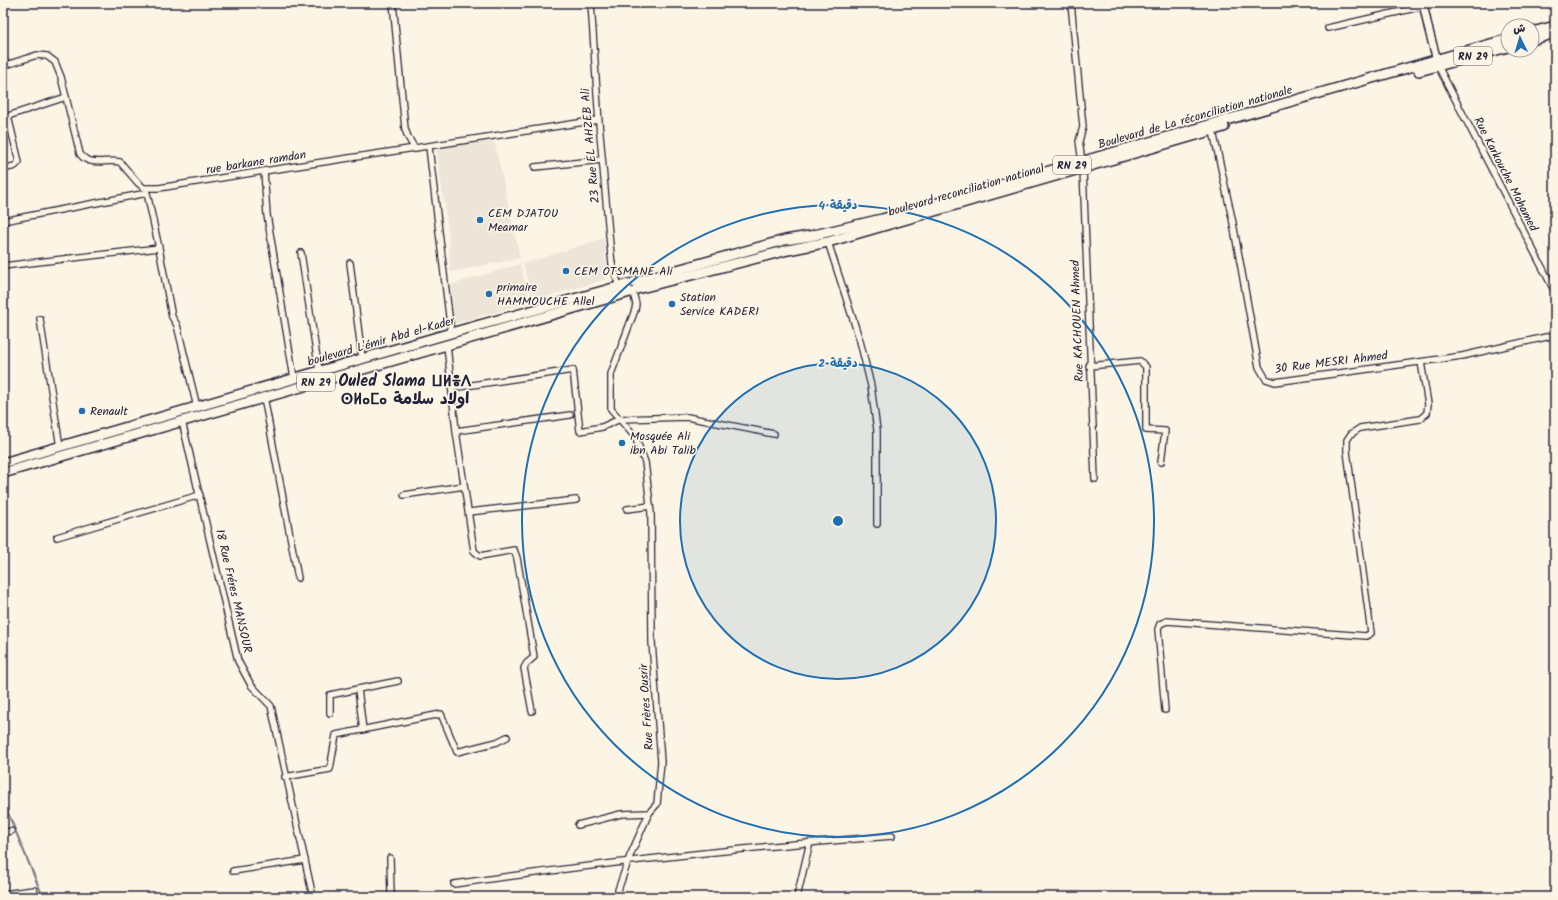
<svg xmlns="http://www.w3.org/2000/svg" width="1558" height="900" font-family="Kalam,'Playpen Sans Arabic','Noto Sans Tifinagh',sans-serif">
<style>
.built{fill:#ece5d8}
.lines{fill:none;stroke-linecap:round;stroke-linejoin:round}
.stream{stroke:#78757e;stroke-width:2}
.minor-casing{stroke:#22223b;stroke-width:8}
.tertiary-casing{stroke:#22223b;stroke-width:10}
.trunk-casing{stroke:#22223b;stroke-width:12}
.minor{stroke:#fcf5e5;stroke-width:5.5}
.tertiary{stroke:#fcf5e5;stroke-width:7}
.trunk{stroke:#fcf5e5;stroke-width:9}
.ring{fill:none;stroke:#1f6fb2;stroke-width:2}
.poi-dot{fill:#1f6fb2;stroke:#fcf5e5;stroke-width:1.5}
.labels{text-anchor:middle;stroke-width:3.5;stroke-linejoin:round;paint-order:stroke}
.shield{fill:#fcf5e5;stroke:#63616e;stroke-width:1}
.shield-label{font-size:11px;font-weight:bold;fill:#22223b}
.street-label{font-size:12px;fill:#22223b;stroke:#fcf5e5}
.poi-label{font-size:12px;fill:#22223b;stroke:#fcf5e5;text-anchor:start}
.district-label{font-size:16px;font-weight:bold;fill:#22223b;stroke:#fcf5e5}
.centre{fill:#1f6fb2;stroke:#fcf5e5;stroke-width:2}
.ring-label{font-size:12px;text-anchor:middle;font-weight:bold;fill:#1f6fb2;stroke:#fcf5e5;stroke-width:3.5;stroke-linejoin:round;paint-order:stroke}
</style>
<rect width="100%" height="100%" fill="#fcf5e5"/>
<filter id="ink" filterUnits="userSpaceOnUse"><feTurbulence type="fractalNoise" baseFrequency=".025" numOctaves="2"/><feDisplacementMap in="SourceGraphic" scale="8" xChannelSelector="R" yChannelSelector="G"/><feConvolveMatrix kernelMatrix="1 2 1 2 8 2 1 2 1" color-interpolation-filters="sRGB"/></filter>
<g filter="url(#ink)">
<g class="built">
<polygon points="494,140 520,258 450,272 449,237 436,148"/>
<polygon points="604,238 607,279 533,301 523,264"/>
<polygon points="520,264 530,302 454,324 450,285"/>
</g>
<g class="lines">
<polyline class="stream" points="3,801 43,897"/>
<g class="minor-casing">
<g id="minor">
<polyline points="393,3 405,129 408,137 415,149"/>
<polyline points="591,3 599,123 610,245 612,264 619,286"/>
<polyline points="1071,3 1083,127 1079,141 1083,169 1095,479"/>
<polyline points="1328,28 1424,6"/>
<path d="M3,66L37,55L47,56L55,62L61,77L80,154C90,167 105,159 120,162L138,183L144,188H159L264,171L598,120"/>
<polyline points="1438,66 1555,292"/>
<polyline points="1213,131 1233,223 1259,367 1266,379 1275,382 1462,356 1555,335"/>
<polyline points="429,147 451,333"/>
<polyline points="535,167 602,160"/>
<polyline points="3,169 15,166 19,162 8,116 66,97"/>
<polyline points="264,171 267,215 294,378"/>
<polyline points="3,221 147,193 159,248 172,317 177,325 197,407"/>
<polyline points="828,242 860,341 871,386 877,430 877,524"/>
<polyline points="301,253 319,371"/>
<polyline points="350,263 362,358"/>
<polyline points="3,266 159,248"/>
<polyline points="40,319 60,447"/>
<polyline points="447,345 456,431 474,551 480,556 514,550 517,558 534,657 527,663 524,668 532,711"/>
<polyline points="1089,366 1140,361 1146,367 1146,430 1165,431 1161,462"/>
<polyline points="452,388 573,370 580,431 602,427 620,419 687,417 774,434"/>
<polyline points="264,397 298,578"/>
<polyline points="182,421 238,661 251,685 271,706 313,897"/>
<polyline points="456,431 570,415"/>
<polyline points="404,495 464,486"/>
<polyline points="627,509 650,506"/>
<polyline points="469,512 576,500"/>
<polyline points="57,537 200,495"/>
<polyline points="1165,710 1158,629 1160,624 1167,621 1366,636 1371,633 1347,451 1347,440 1351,434 1360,428 1420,419 1427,413 1428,404 1421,362"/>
<polyline points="330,713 330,695 358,689"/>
<polyline points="363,730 358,689 398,681"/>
<polyline points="285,777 330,769 336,735 441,714 457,752 497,742 507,737"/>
<polyline points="578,825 621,814 649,813"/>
<polyline points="3,833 11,831"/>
<polyline points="233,871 305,860"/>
<path d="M454,884C600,863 746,847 892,836"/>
<polyline points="3,894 34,890"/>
<polyline points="389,897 391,894 390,858"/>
<polyline points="619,897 618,890 630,856 649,813 657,804 661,762 652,642 651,513 645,462 635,437 611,409 611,374 635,310 636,304 633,292"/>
<polyline points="797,897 810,842"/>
</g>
</g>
<g class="tertiary-casing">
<polyline id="tertiary" points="1423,3 1428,27 1438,64"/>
</g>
<g class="trunk-casing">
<g id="trunk">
<polyline points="1532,32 1555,26"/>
<polyline points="1532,40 1555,33"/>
<polyline points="1419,71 1508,47"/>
<polyline points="634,282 785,240 810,236 882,219 1508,39"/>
<polyline points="637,289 788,250 828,242 1224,127"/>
<polyline points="3,463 451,333 628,284"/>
<polyline points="3,473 630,292"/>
</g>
</g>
<use href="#minor" class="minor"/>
<use href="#tertiary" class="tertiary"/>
<use href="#trunk" class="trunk"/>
</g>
</g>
<circle cx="838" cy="521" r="158" fill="#1f6fb2" fill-opacity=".12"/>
<g class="ring">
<circle cx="838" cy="521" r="158"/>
<circle cx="838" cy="521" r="316"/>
</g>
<g class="poi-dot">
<circle cx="480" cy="220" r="4"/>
<circle cx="566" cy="271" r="4"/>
<circle cx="489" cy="294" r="4"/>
<circle cx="672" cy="304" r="4"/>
<circle cx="82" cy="411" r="4"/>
<circle cx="622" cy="443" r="4"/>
</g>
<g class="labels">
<g class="shield">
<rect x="1454" y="47" width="38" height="18" rx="3"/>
<rect x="1053" y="156" width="38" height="18" rx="3"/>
<rect x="297" y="373" width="38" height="18" rx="3"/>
</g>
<g class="shield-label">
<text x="1473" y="60">RN 29</text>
<text x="1072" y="169">RN 29</text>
<text x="316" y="386">RN 29</text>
</g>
<g class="street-label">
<text transform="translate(1195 117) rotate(-16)" y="4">Boulevard de La réconciliation nationale</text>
<text transform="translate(590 146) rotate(-95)" y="4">23 Rue EL AHZEB Ali</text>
<text transform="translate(256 162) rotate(-9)" y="4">rue barkane ramdan</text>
<text transform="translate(1506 174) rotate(63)" y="4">Rue Karkouche Mohamed</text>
<text transform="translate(966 190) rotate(-16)" y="4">boulevard reconciliation national</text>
<text transform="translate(1077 321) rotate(-92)" y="4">Rue KACHOUEN Ahmed</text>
<text transform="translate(381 341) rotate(-16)" y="4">boulevard L'émir Abd el-Kader</text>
<text transform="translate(1331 362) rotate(-7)" y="4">30 Rue MESRI Ahmed</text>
<text transform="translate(234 591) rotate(77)" y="4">18 Rue Fréres MANSOUR</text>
<text transform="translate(646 707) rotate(-94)" y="4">Rue Frères Ousrir</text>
</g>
<g class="poi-label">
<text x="488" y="217">CEM DJATOU<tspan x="488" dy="14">Meamar</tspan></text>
<text x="574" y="275">CEM OTSMANE Ali</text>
<text x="497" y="291">primaire<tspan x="497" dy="14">HAMMOUCHE Allel</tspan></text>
<text x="680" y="301">Station<tspan x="680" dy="14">Service KADERI</tspan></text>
<text x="90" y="415">Renault</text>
<text x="630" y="440">Mosquée Ali<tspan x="630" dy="14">ibn Abi Talib</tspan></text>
</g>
<g class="district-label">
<text x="405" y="386">Ouled Slama ⵡⵍⴻⴷ<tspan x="405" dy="18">ⵙⵍⴰⵎⴰ اولاد سلامة</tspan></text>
</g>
</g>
<circle cx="838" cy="521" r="6" class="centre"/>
<g class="ring-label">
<text x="838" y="209">4 دقيقة</text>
<text x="838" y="367">2 دقيقة</text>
</g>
<rect width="1558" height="900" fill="none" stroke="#fcf5e5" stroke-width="16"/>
<rect x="8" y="8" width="1542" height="884" fill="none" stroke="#22223b" stroke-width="1.5" filter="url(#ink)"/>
<g transform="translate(1520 38) rotate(355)"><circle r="19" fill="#fcf5e5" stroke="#a5a1a1"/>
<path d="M0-3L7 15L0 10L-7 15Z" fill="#1f6fb2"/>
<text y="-6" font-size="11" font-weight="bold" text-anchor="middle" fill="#22223b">ش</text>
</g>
</svg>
